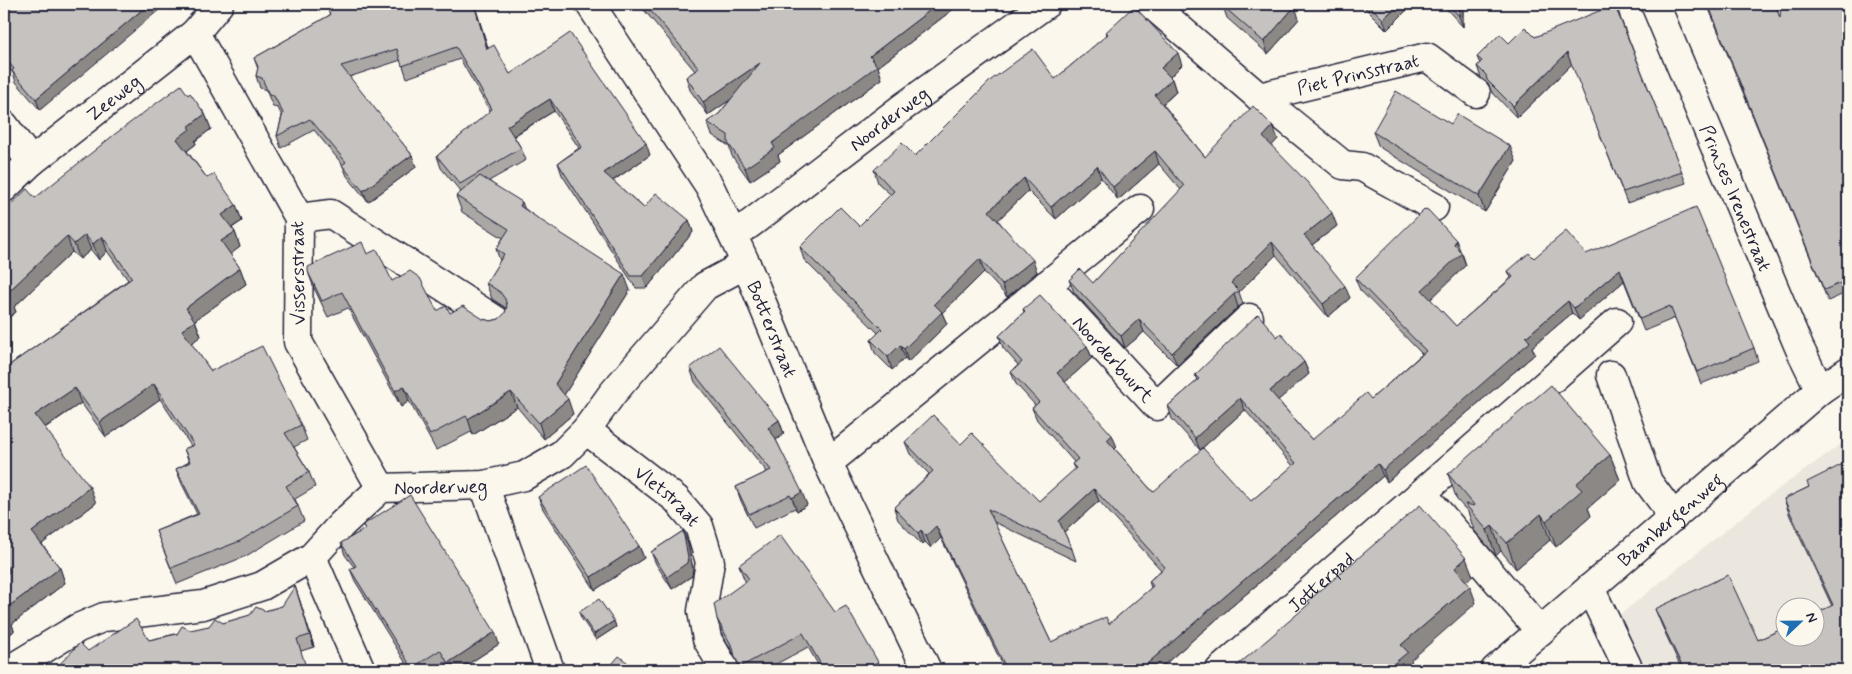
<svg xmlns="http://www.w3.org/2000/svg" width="1852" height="674" font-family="Mynerve,sans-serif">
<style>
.built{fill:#ebe7df;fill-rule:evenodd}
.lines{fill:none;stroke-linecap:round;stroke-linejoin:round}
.minor-casing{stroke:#22223b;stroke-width:31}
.secondary-casing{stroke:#22223b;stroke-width:31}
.minor{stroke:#fbf7ec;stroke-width:28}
.secondary{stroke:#fbf7ec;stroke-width:28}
.wall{fill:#aaa7a5;stroke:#22223b;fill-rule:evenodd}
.shaded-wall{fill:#8b8886;stroke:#22223b}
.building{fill:#c6c2c0;stroke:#22223b;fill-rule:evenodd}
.labels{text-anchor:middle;stroke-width:5;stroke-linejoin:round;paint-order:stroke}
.street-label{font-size:19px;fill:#22223b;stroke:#fbf7ec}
</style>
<rect width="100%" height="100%" fill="#fbf7ec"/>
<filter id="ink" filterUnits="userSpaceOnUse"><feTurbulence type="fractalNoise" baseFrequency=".02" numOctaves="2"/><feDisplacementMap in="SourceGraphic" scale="10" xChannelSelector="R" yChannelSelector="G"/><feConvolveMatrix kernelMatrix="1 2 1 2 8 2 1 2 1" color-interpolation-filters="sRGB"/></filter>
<g filter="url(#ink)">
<path class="built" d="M1848,439V670H1615L1597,633L1767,497ZM1784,606H1814V636H1784Z"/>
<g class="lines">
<g class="minor-casing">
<g id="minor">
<path id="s1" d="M590,4L710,187L746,264L828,463L927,670"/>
<path id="s2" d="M1151,4L1259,97L1427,57L1476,93"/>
<path id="s3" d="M1655,4L1799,347L1820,390"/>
<polyline points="195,33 299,218 298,342 381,488"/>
<polyline points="1259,97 1343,165 1362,167 1434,207"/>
<polyline points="4,125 31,162"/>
<path id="s4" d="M4,188L31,162L195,33L219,4"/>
<polyline points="299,218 331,214 497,321"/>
<path id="s5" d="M732,234L750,224L903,107L1046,4"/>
<path id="s6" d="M1046,285L1157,406L1249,318"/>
<polyline points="1611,375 1648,482 1674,517"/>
<path id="s7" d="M586,430L676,499L699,526L710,562L702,611L707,639L725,670"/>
<polyline points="828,463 1140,209"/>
<polyline points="484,485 550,670"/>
<polyline points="1423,494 1540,631"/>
<polyline points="312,557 361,670"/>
<polyline points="1590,588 1629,670"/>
<path id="s8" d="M9,670L78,628L104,617L203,605L262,586L312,557L342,524L381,488L484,485L524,476L562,454L586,430L612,394L705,286L746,264"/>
<path id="s9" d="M1220,670L1617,322"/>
</g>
</g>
<g class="secondary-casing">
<g id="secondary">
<path id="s10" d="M1495,670L1820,390L1848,371"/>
</g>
</g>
<use href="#minor" class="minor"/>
<use href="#secondary" class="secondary"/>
</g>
<g class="wall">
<polygon points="4,4 40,110 16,82 13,73 4,62"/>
<polygon points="338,4 483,4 475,6 488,48 510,74 650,155 613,181 644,208 689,220 693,232 647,288 636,288 562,175 558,163 579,148 554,111 514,136 521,148 526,160 489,181 630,290 564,395 573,414 544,439 517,407 473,435 471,432 436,450 409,401 401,407 348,308 328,317 314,288 308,272 367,254 392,281 437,311 483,319 491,321 499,319 505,313 506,308 492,299 486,283 500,261 496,249 503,238 462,212 456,196 461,192 441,168 437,156 490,111 460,59 407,78 401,60 349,77 412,155 416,167 368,202 347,176 342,164 314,130 281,148 277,136 282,116 278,108 273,107 266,90 260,88 256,76 258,69 254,58 330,15"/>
<polygon points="639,4 960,4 878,67 882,79 778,155 780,161 750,181 732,156 729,146 712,135 707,122 719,114 730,100 708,115 690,90 686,77 695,71"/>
<polygon points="1361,4 1413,4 1387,30"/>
<polygon points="1442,4 1463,4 1463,27"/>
<polygon points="1707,4 1775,4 1780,18 1848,4 1848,292 1828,301"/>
<polygon points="1223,6 1299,19 1268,54 1227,18"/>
<polygon points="1620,16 1620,17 1686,183 1627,203 1572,64 1517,118 1491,91 1489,85 1481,78 1477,66 1480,64 1477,57 1509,43 1535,37"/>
<polygon points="1106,32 1182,65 1170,77 1172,79 1176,92 1163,104 1205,157 1278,139 1271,146 1337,226 1312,245 1350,298 1328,317 1276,255 1239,292 1243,304 1238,307 1177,365 1144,332 1125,348 1074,292 1069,280 1093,283 1181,190 1159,164 1118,200 1101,178 1056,219 1028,191 998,220 1037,272 1007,297 984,272 942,313 947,324 908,362 905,358 892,370 875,353 871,340 878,333 804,260 800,247 859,226 891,195 878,183 874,170 915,156 1055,79 1107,35"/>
<polygon points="188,95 205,114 211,129 195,141 196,144 187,151 207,178 236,205 242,221 232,228 235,232 240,247 230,254 240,268 246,284 195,320 201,336 191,343 211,371 301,425 307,440 294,447 309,472 315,487 295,499 298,506 304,521 246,556 177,584 156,531 197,514 182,484 176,469 189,462 184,449 191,446 160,399 106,437 81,403 45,428 96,503 42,544 60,568 65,583 12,624 14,631 4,639 7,574 4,570 4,369 128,280 107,251 99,260 91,250 80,259 72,252 14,307 16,312 4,321 35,198"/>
<polygon points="1451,124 1516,161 1485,212 1379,147 1373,132"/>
<path d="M1460,251L1462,253L1466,265L1430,299L1456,326L1511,278L1508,271L1534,258L1586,254L1754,348L1758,361L1701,384L1675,318L1644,331L1624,281L1579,320L1572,313L1532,347L1535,354L1387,482L1383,476L1158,670H1005L941,538L931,548L925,542L922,545L898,520L894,508L929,474L910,454L905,442L961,444L1039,501L1075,470L1072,464L1074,462L1037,420L1032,408L1035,405L1016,384L1011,372L1018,365L1003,348L999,336L1024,312L1023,309L1087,346L1092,358L1065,382L1117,447L1115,449L1153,492L1251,501L1293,466L1245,410L1200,450L1172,419L1168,406L1197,381L1195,375L1277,337L1304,362L1309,374L1278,400L1312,440L1371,399L1422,354L1360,290L1355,278ZM1099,501L1161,570L1149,581L1151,588L1109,624L1051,642L994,522L1076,561L1072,549L1064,532Z"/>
<polygon points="690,368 779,420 784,434 776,440 807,505 797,511 795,508 754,528 741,501 736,487 767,472 695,382"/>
<polygon points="1610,455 1620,480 1588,508 1591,516 1556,547 1550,540 1516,569 1501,551 1496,556 1474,530 1468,512 1457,500 1448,474"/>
<polygon points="1843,464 1848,670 1682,670 1662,626 1655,609 1758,640 1832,606 1790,516 1784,499 1809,487"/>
<polygon points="538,497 639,546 644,558 595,590 543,509"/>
<polygon points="363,525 499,644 459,670 450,670 445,662 431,670 410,670 355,581 350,569 354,567 345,555 341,543 365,529"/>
<polygon points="683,531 688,544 693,569 692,576 672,589 656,564 651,552"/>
<polygon points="739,565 835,612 878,662 880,670 821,670 808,647 765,670 740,670 735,656 722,634 717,619 746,582 744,579"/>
<polygon points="299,598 314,647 301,651 88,651 149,640 223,623 282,606"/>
<polygon points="579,612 614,621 616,627 596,640 581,618"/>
</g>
<g class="shaded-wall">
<polygon points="149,4 166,4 40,110 36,99"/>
<polygon points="474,4 492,60 487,49"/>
<polygon points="938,4 960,4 878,67 882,79 778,155 780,161 750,181 745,168 870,56"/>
<polygon points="1399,4 1413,4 1387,30 1383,19"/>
<polygon points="1459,4 1463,4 1463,27 1459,16"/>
<polygon points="1616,4 1620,16 1619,18 1615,6"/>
<polygon points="1295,6 1299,19 1268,54 1264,42"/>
<polygon points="1178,53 1182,65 1166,81 1161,68"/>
<polygon points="1567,53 1572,64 1517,118 1513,106"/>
<polygon points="760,63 765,76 708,115 703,102"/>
<polygon points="1172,79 1176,92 1159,107 1155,95"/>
<polygon points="550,99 554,111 511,137 507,126"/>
<polygon points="205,114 211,129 195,141 196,144 183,154 177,139 188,127"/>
<polygon points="1273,126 1278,139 1268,150 1263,137"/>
<polygon points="646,143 650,155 608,184 604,173"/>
<polygon points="1510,146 1516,161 1485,212 1479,196"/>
<polygon points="1155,151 1159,164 1118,200 1113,187"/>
<polygon points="412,155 416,167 368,202 363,191"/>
<polygon points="1097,166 1101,178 1056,219 1051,207"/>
<polygon points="1024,178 1028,191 994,224 989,211"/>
<polygon points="522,202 528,218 520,206"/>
<polygon points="236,205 242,221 228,230 222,215"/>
<polygon points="1332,213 1337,226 1308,248 1304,235"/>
<polygon points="689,220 693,232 647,288 643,276"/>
<polygon points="235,232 240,247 227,257 221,241"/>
<polygon points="85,235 91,250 80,259 74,244"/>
<polygon points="67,236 72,252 14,307 16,312 4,321 4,301 7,293"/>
<polygon points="102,236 107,251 99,260 93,244"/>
<polygon points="1456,240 1466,265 1427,303 1422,290 1454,245"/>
<polygon points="1272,242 1276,255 1239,292 1231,283"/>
<polygon points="980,259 984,272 942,313 947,324 908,362 904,349 934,304"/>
<polygon points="1033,260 1037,272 1007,297 1002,285"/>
<polygon points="240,268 246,284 191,323 186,308"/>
<polygon points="1620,269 1624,281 1579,320 1574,308"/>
<polygon points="624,274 630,290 561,400 555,384"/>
<polygon points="1345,286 1350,298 1328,317 1323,304"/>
<polygon points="1234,294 1238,307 1177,365 1172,353"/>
<polygon points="1568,301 1572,313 1532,347 1535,354 1387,482 1383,470 1526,337"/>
<polygon points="1139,319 1144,332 1125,348 1121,336"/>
<polygon points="195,321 201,336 188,346 182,330"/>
<polygon points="900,345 905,358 892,370 888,357"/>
<polygon points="1087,346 1092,358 1062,385 1057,373"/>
<polygon points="1304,362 1309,374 1275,403 1270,391"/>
<polygon points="154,384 160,399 106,437 100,422"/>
<polygon points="404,386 409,401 401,407 395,391"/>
<polygon points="75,388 81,403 41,430 35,415"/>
<polygon points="511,392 517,407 473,435 468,419"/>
<polygon points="1240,398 1245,410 1200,450 1195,438"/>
<polygon points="568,399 573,414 544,439 539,423"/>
<polygon points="779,420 784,434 773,442 768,428"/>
<polygon points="1112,435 1117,447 1111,452 1107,440"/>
<polygon points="1610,455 1620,480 1588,508 1591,516 1556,547 1546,521 1576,484"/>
<polygon points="1378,464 1383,476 1158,670 1141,670 1141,669"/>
<polygon points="90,487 96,503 38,547 32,532"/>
<polygon points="1094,489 1099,501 1063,533 1059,521"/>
<polygon points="802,492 807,505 797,511 792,498"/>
<polygon points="1541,514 1550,540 1516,569 1507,543"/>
<polygon points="936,526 941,538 931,548 926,536"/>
<polygon points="1492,526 1501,551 1496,556 1487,530"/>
<polygon points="921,530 925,542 922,545 918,533"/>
<polygon points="683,531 688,544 693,569 692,576 672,589 667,577"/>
<polygon points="639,546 644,558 595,590 591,577"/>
<polygon points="1466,558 1473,576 1461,586 1455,568"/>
<polygon points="60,568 65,583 12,624 14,631 4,639 4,610"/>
<polygon points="295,586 299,598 314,647 310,635"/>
<polygon points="1470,586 1476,603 1411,660 1414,670 1386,670 1401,645"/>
<polygon points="614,621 616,627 596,640 594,634"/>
<polygon points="495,632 499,644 459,670 451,670 448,663"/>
</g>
<g class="building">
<polygon points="4,4 10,4 11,5 12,4 149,4 36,99 12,71 14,69 4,56"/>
<polygon points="338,4 474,4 487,49 494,45 510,74 570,33 646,143 604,173 644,208 656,193 689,220 643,276 631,276 558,163 582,147 550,99 507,126 521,148 460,184 437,156 492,109 456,47 402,66 397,49 341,66 412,155 363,191 342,165 346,162 310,119 277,136 283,113 274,96 269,95 262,78 256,76 258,67 254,58 330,15 328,9 338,5"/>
<polygon points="645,4 938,4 870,56 877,66 772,143 775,148 745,168 728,143 728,135 707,122 719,114 760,63 703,102 686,77 699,68"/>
<polygon points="1225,4 1292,4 1295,6 1264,42 1223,6"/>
<polygon points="1368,4 1399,4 1383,19"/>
<polygon points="1448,4 1459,4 1459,16"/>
<polygon points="1616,4 1615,6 1682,172 1623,192 1567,53 1513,106 1487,80 1486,75 1477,66 1482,61 1477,57 1500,34 1509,43 1525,27 1535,37"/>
<polygon points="1708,4 1775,4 1780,18 1781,4 1848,4 1848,280 1824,290"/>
<polygon points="1134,6 1178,53 1161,68 1172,79 1155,95 1205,157 1253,106 1273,126 1263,137 1308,183 1332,213 1304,235 1345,286 1323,304 1272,242 1231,283 1239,291 1234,294 1172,353 1139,319 1121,336 1069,280 1080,269 1093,283 1184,186 1155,151 1113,187 1097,166 1051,207 1024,178 989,211 1033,260 1002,285 980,259 934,304 942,312 904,349 900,345 888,357 871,340 882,329 800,247 840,207 859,226 894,191 874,170 902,143 915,156 991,80 1033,49 1055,79 1108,34 1106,32"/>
<polygon points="181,85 188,95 190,93 205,114 188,127 190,129 177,139 207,178 214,174 236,205 222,215 235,232 221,241 240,268 186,308 195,321 182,330 211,371 262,346 301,425 285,433 309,472 286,486 298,506 240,541 171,568 156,531 199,514 176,469 190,462 184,449 194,445 154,384 100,422 75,388 35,415 90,487 32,532 60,568 4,610 9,616 4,620 4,576 10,571 4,562 4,518 5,517 4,516 4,369 132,278 102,236 93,244 85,235 74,244 67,236 7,293 10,296 4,301 4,211 27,189 35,198 115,134"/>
<polygon points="1396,91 1451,124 1457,114 1510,146 1479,196 1373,132"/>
<polygon points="480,176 522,202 520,206 542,221 624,274 555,384 568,399 539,423 511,392 468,419 466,416 430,435 404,386 395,391 342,292 322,301 308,272 308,267 362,242 367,254 376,250 378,251 392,281 410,271 420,278 437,311 446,306 450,313 463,306 483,319 491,321 499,319 505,313 507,306 505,299 500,292 486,283 504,254 496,249 509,229 456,196"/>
<path d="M1696,207L1754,348L1697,372L1670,306L1640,319L1620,269L1574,308L1568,301L1526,337L1530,342L1383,470L1378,464L1141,669L1142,670H1007L936,526L926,536L921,530L918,533L894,508L933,471L905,442L933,415L961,444L972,433L1039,501L1076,468L1072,464L1078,459L1032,408L1039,402L1011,372L1022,362L999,336L1025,311L1023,309L1040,295L1087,346L1057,373L1112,435L1107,440L1153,492L1203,448L1251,501L1296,463L1240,398L1195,438L1168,406L1199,379L1195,375L1258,314L1277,337L1281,333L1304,362L1270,391L1312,440L1366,393L1371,399L1426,351L1355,278L1425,209L1428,210L1456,240L1454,245L1462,253L1422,290L1456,326L1513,277L1508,271L1529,253L1534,258L1566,231L1586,254ZM1094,489L1165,567L1149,581L1153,586L1109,624L1106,617L1051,642L988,509L1072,549L1059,521Z"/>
<polygon points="719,346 779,420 768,428 774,436 802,492 792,498 790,495 749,514 736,487 771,470 690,368"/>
<polygon points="1551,385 1610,455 1576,484 1582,490 1546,521 1541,514 1507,543 1492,526 1487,530 1465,504 1475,506 1448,474"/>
<polygon points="1843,464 1848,476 1848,670 1684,670 1655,609 1728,575 1758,640 1784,628 1784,636 1814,636 1814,614 1833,605 1784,499 1809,487 1807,482"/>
<polygon points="586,465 639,546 591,577 538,497"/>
<polygon points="410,495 495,632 448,663 440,650 412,668 350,569 356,566 341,543 365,529 363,525"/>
<polygon points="1420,505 1466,558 1455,568 1470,586 1401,645 1408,652 1386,670 1232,670 1310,603 1308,601"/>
<polygon points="683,531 688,557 687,563 667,577 651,552"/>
<polygon points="780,535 835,612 846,606 878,662 866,668 868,670 824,670 803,633 740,667 735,657 733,648 717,619 714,604 749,579 739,565"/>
<polygon points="295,586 310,635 297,639 307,670 54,670 80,643 88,651 136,619 149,640 177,634 182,626 190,630 209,626 215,618 223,623 250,615 256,607 265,611 282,606"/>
<polygon points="599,599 614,621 594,634 579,612"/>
<polygon points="619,656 637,670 607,670"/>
</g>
</g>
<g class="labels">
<g class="street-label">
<text dy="7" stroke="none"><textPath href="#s2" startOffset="244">Piet Prinsstraat</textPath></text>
<text dy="7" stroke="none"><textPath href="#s4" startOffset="142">Zeeweg</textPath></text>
<text dy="7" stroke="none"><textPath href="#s5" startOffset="195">Noorderweg</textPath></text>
<text dy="7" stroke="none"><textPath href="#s3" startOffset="210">Prinses Irenestraat</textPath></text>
<text transform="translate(297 273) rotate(-91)" y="7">Vissersstraat</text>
<text dy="7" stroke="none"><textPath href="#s1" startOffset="374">Botterstraat</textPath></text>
<text dy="7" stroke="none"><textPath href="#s6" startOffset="100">Noorderbuurt</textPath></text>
<text dy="7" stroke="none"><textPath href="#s8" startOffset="486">Noorderweg</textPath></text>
<text dy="7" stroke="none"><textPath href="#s7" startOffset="105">Vletstraat</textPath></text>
<text dy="7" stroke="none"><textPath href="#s10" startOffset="231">Baanbergenweg</textPath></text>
<text dy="7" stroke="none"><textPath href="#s9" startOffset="134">Jotterpad</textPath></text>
</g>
</g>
<rect width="1852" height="674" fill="none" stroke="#fbf7ec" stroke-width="20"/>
<rect x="10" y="10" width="1832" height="654" fill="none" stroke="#22223b" stroke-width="2" filter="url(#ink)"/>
<g transform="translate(1800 622) rotate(68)"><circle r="24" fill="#fbf7ec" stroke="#a4a2a5"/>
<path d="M0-4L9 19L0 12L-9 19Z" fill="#1f6fb2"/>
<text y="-8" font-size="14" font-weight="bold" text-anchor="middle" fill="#22223b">N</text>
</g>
</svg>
